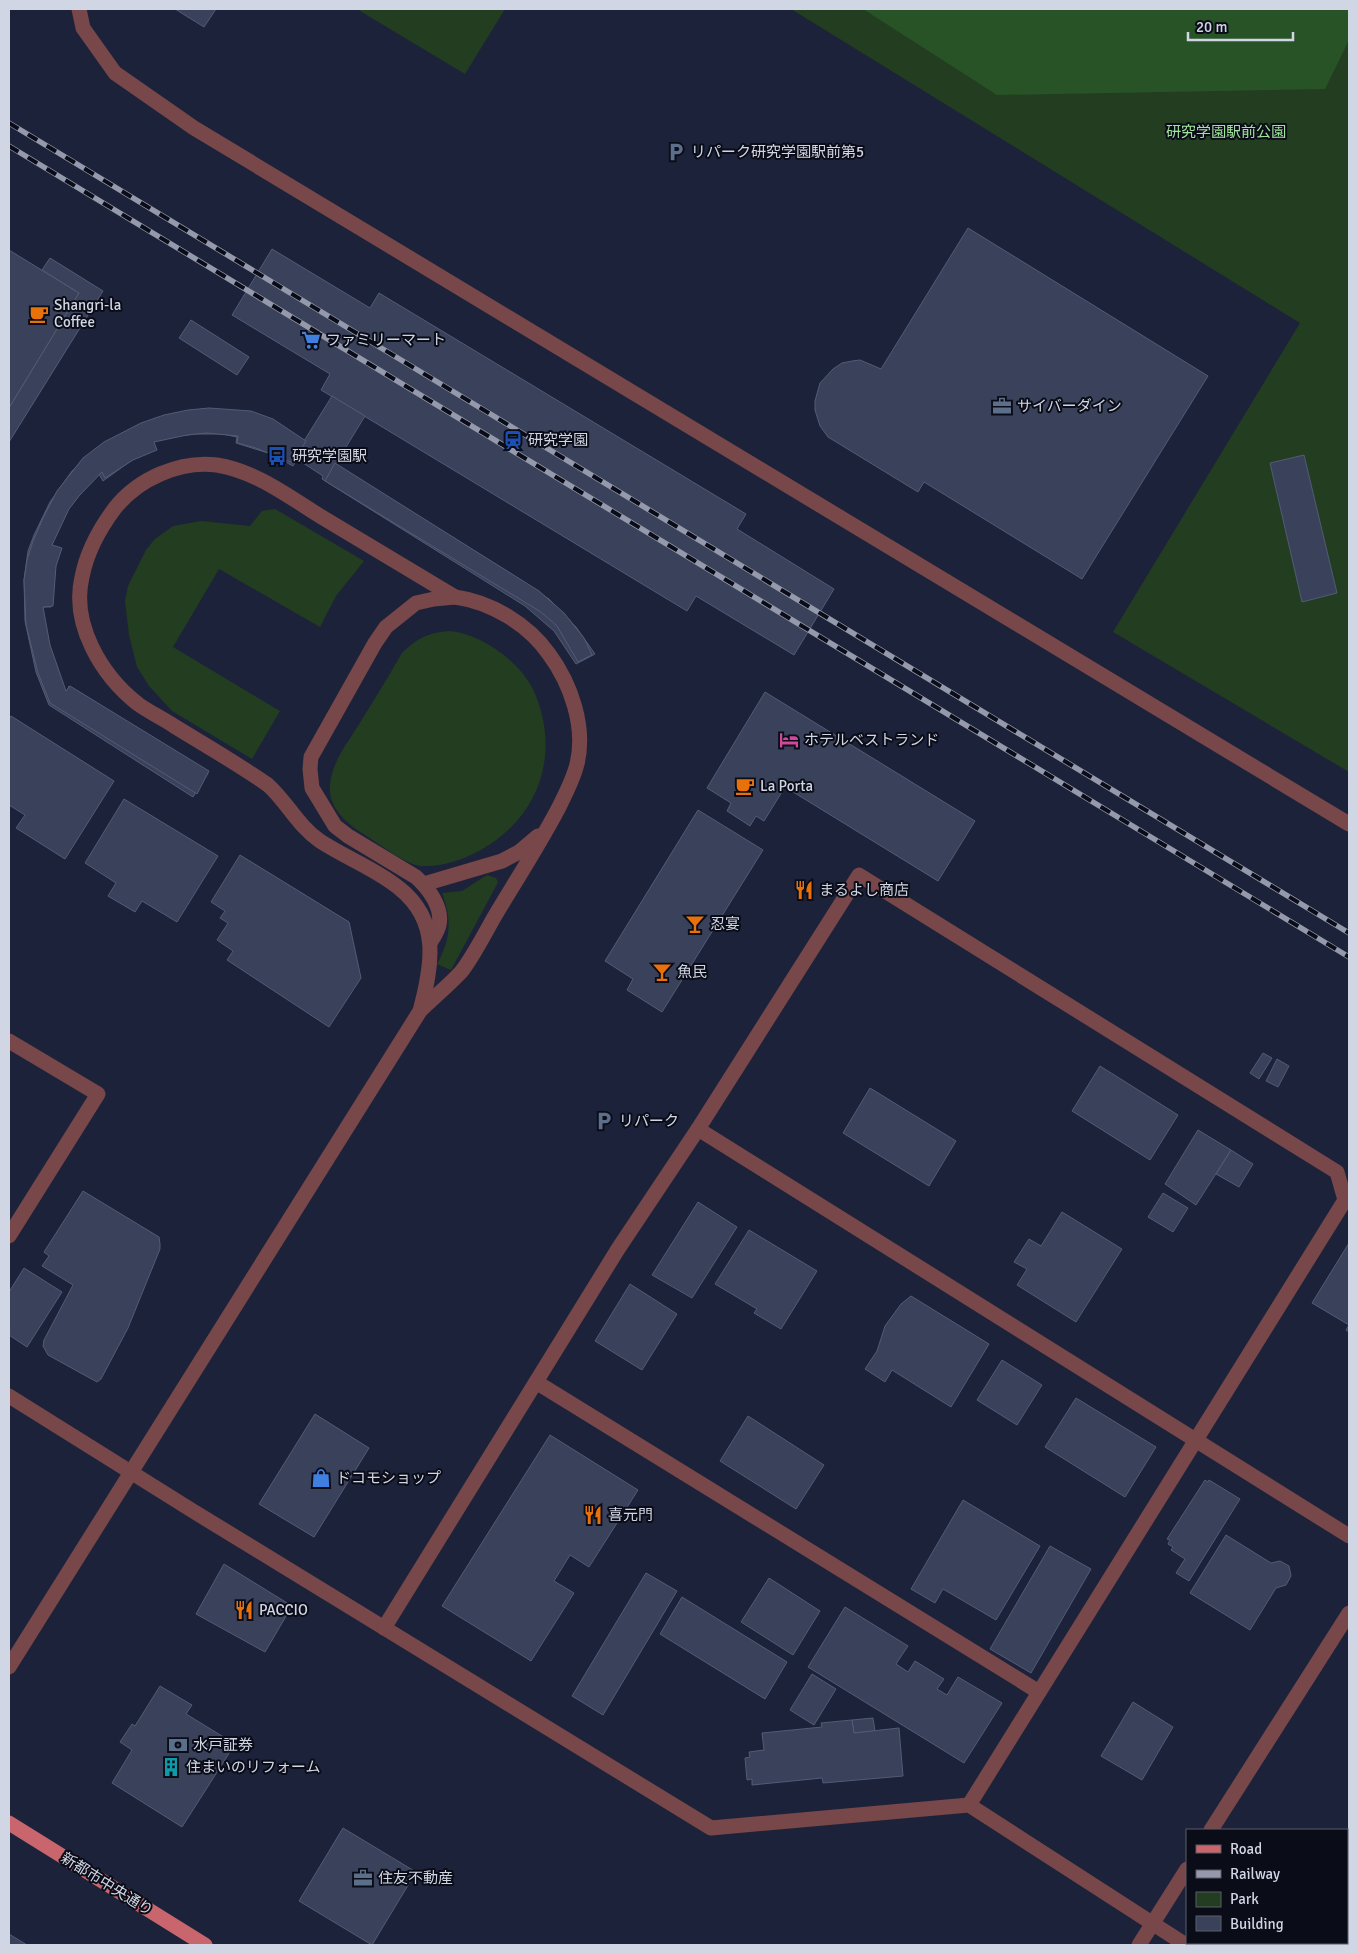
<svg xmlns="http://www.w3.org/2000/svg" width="1358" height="1954" font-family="Signika,'Noto Sans JP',sans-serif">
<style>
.green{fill:#233d21}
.forest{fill:#285326}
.building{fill:#3a425b;stroke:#535b75}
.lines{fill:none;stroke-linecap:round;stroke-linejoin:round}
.minor{stroke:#774749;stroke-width:15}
.major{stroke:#c9666d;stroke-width:15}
.rail-casing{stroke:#9499ab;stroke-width:5.5}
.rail{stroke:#0a0c17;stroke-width:4;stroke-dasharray:11;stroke-linecap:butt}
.labels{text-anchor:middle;stroke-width:4;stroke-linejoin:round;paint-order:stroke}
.park-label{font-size:15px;fill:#a1e39b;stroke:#0a0c17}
.poi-label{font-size:15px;fill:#d1d6e5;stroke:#0a0c17;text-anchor:start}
.street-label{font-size:15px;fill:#d1d6e5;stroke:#0a0c17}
</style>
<rect width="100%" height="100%" fill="#1c2239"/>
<g class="green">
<polygon points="361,9 505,9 465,74 360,11"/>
<polygon points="791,9 1349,9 1349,772 1113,632 1300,323"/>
<polygon points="275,509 364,561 336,596 320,627 219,569 173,647 280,711 252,759 172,711 149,686 137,667 129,635 125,601 128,586 146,550 155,539 173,526 201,521 250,526 262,511"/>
<path d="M449,631C483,634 524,664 536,696C560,757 538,819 479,851C462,860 442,867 421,866C404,864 377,842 362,833C345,822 328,807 330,785C332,761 349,741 361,721C375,698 389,676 402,653C418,638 427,633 449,631Z"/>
<path d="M487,875L496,878L498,882L496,886L451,970L437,964C451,939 452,920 442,893L462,891Z"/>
</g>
<polygon class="forest" points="863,9 1349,9 1349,40 1325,89 997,95"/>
<g class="building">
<polygon points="175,9 216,9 204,27"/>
<polygon points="968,228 1208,376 1082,579 924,482 918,492 828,437 820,426 815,410 815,401 820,383 833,369 842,363 852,361 860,360 881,369"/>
<polygon points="272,249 370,308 379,293 746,514 737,529 834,589 794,655 696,596 687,611 321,390 330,374 232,315"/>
<polygon points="9,250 79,293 9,408"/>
<polygon points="50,258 103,291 9,442 9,408 79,293 42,270"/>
<polygon points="191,320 249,357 237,375 179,338"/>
<polygon points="332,396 365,416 335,465 549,599 576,627 595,654 576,664 554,631 525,606 322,479 323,476 297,459 293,466 268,453 236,443 237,437 222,434 196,434 179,436 151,442 154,450 132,460 103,481 99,474 77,497 68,509 51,546 59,548 52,581 51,607 43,607 44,622 54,663 66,694 69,686 208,773 193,797 49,705 36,672 25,621 24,580 28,551 34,535 50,502 72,471 94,451 136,426 173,415 201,413 228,414 268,423 304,441"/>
<polygon points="209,408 251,411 273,419 306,441 293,463 256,448 237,443 238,436 207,433 187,435 154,442 157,450 133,460 105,478 102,472 79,496 69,509 52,545 62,548 56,566 53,606 43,607 50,645 66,691 70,686 209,771 197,794 50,703 38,673 26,625 24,580 27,560 33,541 43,518 57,491 83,458 104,442 141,423 164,415 188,410"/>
<polygon points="1304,455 1337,593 1302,602 1270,463"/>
<polygon points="335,463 539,591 564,613 584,638 592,655 578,662 557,626 541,612 325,481"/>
<polygon points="765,692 975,821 938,881 785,787 764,821 756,816 750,826 727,811 731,803 707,788"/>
<polygon points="11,716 114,781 65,859 16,828 25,815 9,805 9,719"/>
<polygon points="124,799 218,856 177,922 142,901 135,912 108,896 116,883 85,863"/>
<polygon points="698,810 763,850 662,1012 627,990 633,979 605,961"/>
<polygon points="240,855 349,922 361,978 329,1027 227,960 233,951 217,940 228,923 220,918 225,911 211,902"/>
<polygon points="1263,1053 1272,1058 1259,1079 1250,1073"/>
<polygon points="1277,1059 1289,1066 1278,1087 1266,1081"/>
<polygon points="1100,1066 1178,1115 1150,1160 1072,1111"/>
<polygon points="870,1088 956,1141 929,1186 843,1133"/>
<polygon points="1198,1130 1231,1150 1196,1205 1165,1184"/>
<polygon points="1231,1150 1253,1164 1239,1187 1216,1174"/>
<polygon points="83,1191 159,1237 160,1244 160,1249 128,1328 101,1379 97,1382 48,1355 43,1346 44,1340 73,1285 42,1266 49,1256 44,1252"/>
<polygon points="1163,1193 1188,1208 1173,1232 1148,1217"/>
<polygon points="698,1202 737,1227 692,1298 652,1275"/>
<polygon points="1062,1212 1122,1249 1076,1322 1017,1285 1027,1269 1014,1262 1029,1239 1041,1246"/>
<polygon points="749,1230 817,1271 781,1329 754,1313 757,1309 715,1284"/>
<polygon points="1349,1243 1349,1332 1346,1330 1349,1325 1312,1303"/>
<polygon points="24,1268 62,1292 27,1347 9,1335 9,1292"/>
<polygon points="630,1284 677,1314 642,1370 595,1341"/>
<polygon points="911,1296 989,1344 951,1407 892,1370 885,1382 865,1369 877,1351 885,1326 901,1304"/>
<polygon points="1002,1360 1042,1385 1017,1425 977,1400"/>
<polygon points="1076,1398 1156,1447 1125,1497 1045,1447"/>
<polygon points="315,1414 369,1448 314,1537 259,1504"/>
<polygon points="748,1416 824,1465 796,1509 720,1461"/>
<polygon points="550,1435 638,1490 589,1567 570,1555 554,1581 574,1593 531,1661 442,1606"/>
<polygon points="1205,1480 1208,1482 1209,1480 1240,1499 1189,1581 1176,1573 1185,1559 1171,1550 1173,1547 1168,1544 1170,1540 1167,1539"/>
<polygon points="963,1500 1040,1546 996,1620 943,1589 935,1603 911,1589"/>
<polygon points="1226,1535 1271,1563 1280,1561 1289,1566 1291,1576 1286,1585 1276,1588 1250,1630 1190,1593"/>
<polygon points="1050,1546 1091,1569 1031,1673 990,1649"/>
<polygon points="224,1564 292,1606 265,1652 196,1614"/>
<polygon points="646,1573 677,1591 603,1715 572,1696"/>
<polygon points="769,1578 820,1611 793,1655 741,1622"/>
<polygon points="682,1597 787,1662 765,1699 660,1634"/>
<polygon points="845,1607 908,1646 896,1664 908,1672 915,1661 944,1679 937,1689 947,1695 958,1677 1002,1703 964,1763 808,1667"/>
<polygon points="812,1674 836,1689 814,1725 790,1710"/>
<polygon points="160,1686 192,1705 186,1714 235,1744 182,1827 112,1783 132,1750 120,1742 132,1724 135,1726"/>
<polygon points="1133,1702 1173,1727 1142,1780 1101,1756"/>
<polygon points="873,1718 875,1731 854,1733 852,1720"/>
<polygon points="852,1720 854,1733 899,1728 903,1776 823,1783 822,1778 752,1785 752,1779 747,1780 745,1758 750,1757 749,1752 764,1750 762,1733 822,1727 821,1723"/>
<polygon points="343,1828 416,1872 372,1945 299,1901"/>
<polygon points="1349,1832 1349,1878 1347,1877 1347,1836"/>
<polygon points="9,1934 27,1945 9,1945"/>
<polygon points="1309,1943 1343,1943 1342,1945 1308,1945"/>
</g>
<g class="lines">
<g class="minor">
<polyline points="79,9 83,28 115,73 194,128 1349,824"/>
<polyline points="424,884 502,861 519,852 538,836"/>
<path d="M430,943C433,938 438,931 439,925C443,907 428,888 416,877L348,836L335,826L312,788L310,769L311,757L375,643L386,627L416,603L434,599L455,597"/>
<polyline points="9,1041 98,1094 9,1236"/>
<polyline points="698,1129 1349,1536"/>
<polyline points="536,1382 1039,1692"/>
<polyline points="9,1396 193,1511 711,1828 969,1805 1186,1945"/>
<polyline points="384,1628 618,1249 698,1129 859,875 1337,1172 1345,1200 969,1805"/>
<path d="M9,1667L420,1011C433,998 448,986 461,972C473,957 486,931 496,914C517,879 539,845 558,809C565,795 573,780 577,764C586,727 571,684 549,654C528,624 491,602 455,597C410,570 365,543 320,516C288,496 255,471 217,465C180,460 138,479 115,508C100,528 87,551 82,577C71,624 101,675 138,704C149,712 162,718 174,726C205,745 238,764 268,785C287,802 299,827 320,841C346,858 376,869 399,888C441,921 432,966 420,1011"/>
<polyline points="1211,1830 1349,1613"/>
<polyline points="1139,1945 1187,1869"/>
</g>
<polyline class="major" points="9,1823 205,1945"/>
<g class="rail-casing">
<g id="rail">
<polyline points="9,123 1349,933"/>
<polyline points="9,146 1349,957"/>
</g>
</g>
<use href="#rail" class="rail"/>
</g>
<defs>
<g id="parking-bare" transform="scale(1.5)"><path d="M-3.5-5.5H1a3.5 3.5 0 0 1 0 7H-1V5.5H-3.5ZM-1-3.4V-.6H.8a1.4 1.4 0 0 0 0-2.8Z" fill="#5c6f8a" stroke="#0a0c17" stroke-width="2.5" paint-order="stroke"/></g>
<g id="cafe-bare" transform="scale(1.5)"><path d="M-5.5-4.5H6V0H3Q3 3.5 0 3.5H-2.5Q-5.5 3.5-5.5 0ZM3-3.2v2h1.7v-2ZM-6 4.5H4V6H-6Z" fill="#e8710a" stroke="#0a0c17" stroke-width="2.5" paint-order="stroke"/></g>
<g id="supermarket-bare" transform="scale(1.5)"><path d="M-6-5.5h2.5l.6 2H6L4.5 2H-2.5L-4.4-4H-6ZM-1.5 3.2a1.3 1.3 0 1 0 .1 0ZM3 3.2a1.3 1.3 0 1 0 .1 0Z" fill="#3f7fe0" stroke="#0a0c17" stroke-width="2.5" paint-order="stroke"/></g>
<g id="office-bare" transform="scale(1.5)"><path d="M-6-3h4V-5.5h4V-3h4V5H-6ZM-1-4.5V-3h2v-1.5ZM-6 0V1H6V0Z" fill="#5c6f8a" stroke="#0a0c17" stroke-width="2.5" paint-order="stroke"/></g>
<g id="station-bare" transform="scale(1.5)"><path d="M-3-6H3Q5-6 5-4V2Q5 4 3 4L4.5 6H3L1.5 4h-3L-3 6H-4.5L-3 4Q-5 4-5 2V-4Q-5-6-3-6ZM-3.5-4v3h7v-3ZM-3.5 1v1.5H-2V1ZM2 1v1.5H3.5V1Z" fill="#1a4fb4" stroke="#0a0c17" stroke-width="2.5" paint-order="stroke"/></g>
<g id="bus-bare" transform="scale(1.5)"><path d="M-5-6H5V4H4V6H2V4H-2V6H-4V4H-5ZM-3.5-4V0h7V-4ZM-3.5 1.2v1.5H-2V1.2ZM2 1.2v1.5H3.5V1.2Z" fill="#1a4fb4" stroke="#0a0c17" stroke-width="2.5" paint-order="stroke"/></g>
<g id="hotel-bare" transform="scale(1.5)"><path d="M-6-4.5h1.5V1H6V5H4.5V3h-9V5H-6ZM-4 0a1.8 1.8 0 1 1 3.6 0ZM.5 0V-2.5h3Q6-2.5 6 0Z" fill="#d1479c" stroke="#0a0c17" stroke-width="2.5" paint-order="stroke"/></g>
<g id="restaurant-bare" transform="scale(1.5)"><path d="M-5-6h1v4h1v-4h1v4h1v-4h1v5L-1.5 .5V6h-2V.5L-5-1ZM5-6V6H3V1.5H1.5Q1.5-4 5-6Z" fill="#e8710a" stroke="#0a0c17" stroke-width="2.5" paint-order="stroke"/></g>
<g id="bar-bare" transform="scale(1.5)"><path d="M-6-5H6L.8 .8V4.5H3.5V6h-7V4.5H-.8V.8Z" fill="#e8710a" stroke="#0a0c17" stroke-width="2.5" paint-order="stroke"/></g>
<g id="shop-bare" transform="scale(1.5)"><path d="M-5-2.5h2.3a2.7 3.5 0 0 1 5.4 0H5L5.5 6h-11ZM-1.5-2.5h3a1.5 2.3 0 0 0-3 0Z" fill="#3f7fe0" stroke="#0a0c17" stroke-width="2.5" paint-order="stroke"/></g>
<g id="bank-bare" transform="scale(1.5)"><path d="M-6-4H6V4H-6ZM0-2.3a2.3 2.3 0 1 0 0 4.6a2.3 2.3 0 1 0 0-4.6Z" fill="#5c6f8a" stroke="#0a0c17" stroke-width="2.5" paint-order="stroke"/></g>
<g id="building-bare" transform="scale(1.5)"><path d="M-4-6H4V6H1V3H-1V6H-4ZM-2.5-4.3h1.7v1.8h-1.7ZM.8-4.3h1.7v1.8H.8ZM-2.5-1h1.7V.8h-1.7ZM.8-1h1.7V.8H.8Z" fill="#0f9aa8" stroke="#0a0c17" stroke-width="2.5" paint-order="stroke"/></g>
</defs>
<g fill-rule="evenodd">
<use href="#parking-bare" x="676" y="152"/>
<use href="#cafe-bare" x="39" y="314"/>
<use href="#supermarket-bare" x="311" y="340"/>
<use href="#office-bare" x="1002" y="406"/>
<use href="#station-bare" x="513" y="440"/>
<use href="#bus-bare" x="277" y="456"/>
<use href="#hotel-bare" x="789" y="740"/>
<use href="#cafe-bare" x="745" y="786"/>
<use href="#restaurant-bare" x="804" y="890"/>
<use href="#bar-bare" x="695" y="924"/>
<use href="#bar-bare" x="662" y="972"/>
<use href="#parking-bare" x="604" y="1121"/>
<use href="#shop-bare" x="321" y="1478"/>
<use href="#restaurant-bare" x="593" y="1515"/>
<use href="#restaurant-bare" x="244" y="1610"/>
<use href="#bank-bare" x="178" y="1745"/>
<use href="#building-bare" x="171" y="1767"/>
<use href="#office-bare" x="363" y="1878"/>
</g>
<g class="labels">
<g class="park-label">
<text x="1226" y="137">研究学園駅前公園</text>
</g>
<g class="poi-label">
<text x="691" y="157">リパーク研究学園駅前第5</text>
<text x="54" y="310">Shangri-la<tspan x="54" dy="17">Coffee</tspan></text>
<text x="326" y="345">ファミリーマート</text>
<text x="1017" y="411">サイバーダイン</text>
<text x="528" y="445">研究学園</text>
<text x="292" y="461">研究学園駅</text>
<text x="804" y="745">ホテルベストランド</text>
<text x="760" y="791">La Porta</text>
<text x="819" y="895">まるよし商店</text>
<text x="710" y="929">忍宴</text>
<text x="677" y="977">魚民</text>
<text x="619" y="1126">リパーク</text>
<text x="336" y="1483">ドコモショップ</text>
<text x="608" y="1520">喜元門</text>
<text x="259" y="1615">PACCIO</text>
<text x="193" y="1750">水戸証券</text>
<text x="186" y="1772">住まいのリフォーム</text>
<text x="378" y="1883">住友不動産</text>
</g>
<g class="street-label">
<text transform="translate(107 1884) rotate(32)" y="5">新都市中央通り</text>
</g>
</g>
<rect width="1358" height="1954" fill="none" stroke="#d1d6e5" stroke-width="20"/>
<rect x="1186" y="1829" width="162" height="115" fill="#0a0c17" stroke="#5a5d69"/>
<rect x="1196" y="1845" width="25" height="8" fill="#c9666d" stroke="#5a5d69"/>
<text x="1230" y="1854" font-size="15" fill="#d1d6e5">Road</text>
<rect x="1196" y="1870" width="25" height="8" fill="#9499ab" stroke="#5a5d69"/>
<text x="1230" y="1879" font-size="15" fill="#d1d6e5">Railway</text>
<rect x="1196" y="1892" width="25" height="15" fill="#233d21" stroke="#5a5d69"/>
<text x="1230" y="1904" font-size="15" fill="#d1d6e5">Park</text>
<rect x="1196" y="1916" width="25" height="15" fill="#3a425b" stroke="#5a5d69"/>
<text x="1230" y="1929" font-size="15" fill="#d1d6e5">Building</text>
<path d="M1188 32v8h105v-8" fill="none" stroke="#d1d6e5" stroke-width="2.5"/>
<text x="1196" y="32" font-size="15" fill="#d1d6e5" stroke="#0a0c17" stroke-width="4" paint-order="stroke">20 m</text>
</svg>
